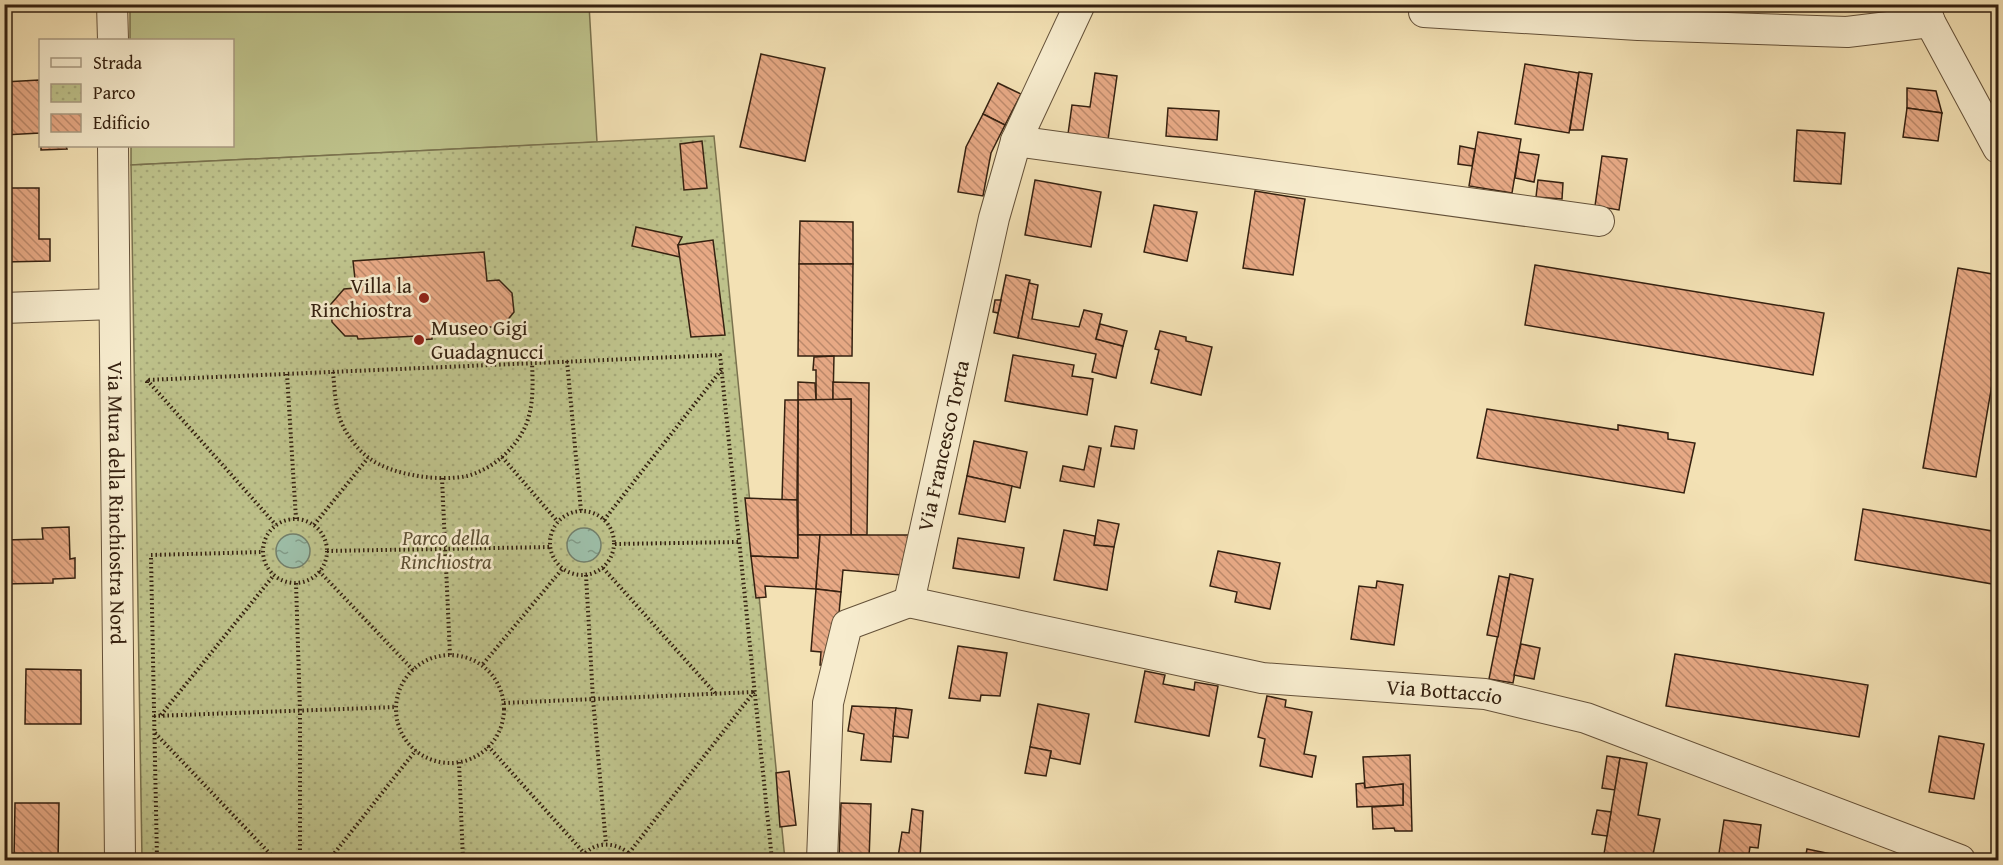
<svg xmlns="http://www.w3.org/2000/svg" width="2003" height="865" font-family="'Gentium Book Plus',serif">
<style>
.grass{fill:#bec28b;stroke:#7a724e;stroke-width:1.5}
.park{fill:url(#park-dots);stroke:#7a724e;stroke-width:1.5}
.water{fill:url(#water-ripples);stroke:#737f6b;stroke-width:1.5}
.building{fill:url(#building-back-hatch);stroke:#352110;stroke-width:1.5}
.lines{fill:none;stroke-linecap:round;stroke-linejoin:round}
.minor-casing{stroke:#645139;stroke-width:32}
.path{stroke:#352110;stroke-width:4;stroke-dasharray:1.5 3;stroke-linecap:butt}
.minor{stroke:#f7ecce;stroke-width:30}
.poi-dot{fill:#8f2418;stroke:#f7ecce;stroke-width:2}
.labels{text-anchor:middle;stroke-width:5;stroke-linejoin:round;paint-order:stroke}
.poi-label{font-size:21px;fill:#352110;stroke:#f7ecce;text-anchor:end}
.street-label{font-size:21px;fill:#352110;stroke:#f7ecce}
.park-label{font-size:21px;font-style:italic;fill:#5e5135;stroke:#f7ecce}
</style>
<defs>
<pattern id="park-dots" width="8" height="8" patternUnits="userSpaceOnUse" patternTransform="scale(1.5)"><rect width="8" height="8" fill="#bec28b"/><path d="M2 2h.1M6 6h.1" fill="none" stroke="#a4a677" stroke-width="1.8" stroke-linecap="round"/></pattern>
<pattern id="water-ripples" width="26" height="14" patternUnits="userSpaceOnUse" patternTransform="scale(1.5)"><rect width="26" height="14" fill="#9dbea8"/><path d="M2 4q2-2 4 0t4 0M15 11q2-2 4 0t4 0" fill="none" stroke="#819a87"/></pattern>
<pattern id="building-back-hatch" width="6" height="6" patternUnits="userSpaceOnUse" patternTransform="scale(1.5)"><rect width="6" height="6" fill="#e7a985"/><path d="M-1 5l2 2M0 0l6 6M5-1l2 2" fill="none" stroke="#bc896b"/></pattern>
</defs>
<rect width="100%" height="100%" fill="#f3e1b4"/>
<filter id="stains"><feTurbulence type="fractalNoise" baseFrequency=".00333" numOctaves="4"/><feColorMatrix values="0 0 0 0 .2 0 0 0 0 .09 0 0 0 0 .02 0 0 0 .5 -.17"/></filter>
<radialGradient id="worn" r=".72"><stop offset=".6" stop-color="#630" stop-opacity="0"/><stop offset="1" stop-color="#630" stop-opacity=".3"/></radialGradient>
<polygon class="grass" points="130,5 589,5 597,142 131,165 131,146 232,146 232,40 130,40"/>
<polygon class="park" points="714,136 785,860 142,860 131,165"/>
<g class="water">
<circle cx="584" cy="545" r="17"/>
<circle cx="293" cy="551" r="17"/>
</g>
<g class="building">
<polygon points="761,54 825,68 805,161 740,147"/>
<polygon points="1525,64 1579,73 1569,133 1515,124"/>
<polygon points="1579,72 1592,74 1583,130 1570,130"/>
<polygon points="1095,73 1117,76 1108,140 1068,134 1072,105 1090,107"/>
<polygon points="39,80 40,133 4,135 4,82"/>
<polygon points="998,83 1021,94 1005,125 983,114"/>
<polygon points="1907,88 1936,91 1942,113 1907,108"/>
<polygon points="1168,108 1219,111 1217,140 1166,136"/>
<polygon points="1907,108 1942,113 1938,141 1903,137"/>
<polygon points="983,114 1005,125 991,153 983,196 958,192 966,147"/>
<polygon points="1797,130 1845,133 1841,184 1794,181"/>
<polygon points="1478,132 1521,139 1512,193 1469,186"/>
<polygon points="702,141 707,188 684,190 680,144"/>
<polygon points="41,146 66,146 67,149 41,150"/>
<polygon points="1460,146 1475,149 1472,166 1458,164"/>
<polygon points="1519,152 1539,155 1534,182 1515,178"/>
<polygon points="1602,156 1627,159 1619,210 1595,206"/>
<polygon points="1035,180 1101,192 1091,247 1025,235"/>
<polygon points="1538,180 1563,183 1562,199 1536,197"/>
<polygon points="4,188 39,188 39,239 50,239 50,261 4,262"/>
<polygon points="1255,191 1305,199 1293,275 1243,268"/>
<polygon points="1154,205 1197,212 1187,261 1144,252"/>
<polygon points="800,221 853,222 853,264 799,264"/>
<polygon points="636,227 682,237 678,245 680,257 632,246"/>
<polygon points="713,240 725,335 691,337 678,245"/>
<polygon points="484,252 487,281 499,280 512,293 514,312 502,327 489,327 489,332 432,335 432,339 419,340 418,336 358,339 357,336 345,336 332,322 331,304 344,289 356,288 353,261"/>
<polygon points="799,264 853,264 852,356 798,356"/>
<polygon points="1535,265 1824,313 1813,375 1525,325"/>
<polygon points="1958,268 1998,275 1998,350 1976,477 1923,468"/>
<polygon points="1006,275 1030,280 1018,338 994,333"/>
<polygon points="1029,283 1038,285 1032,319 1079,327 1084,310 1102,314 1096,339 1123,346 1116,378 1092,372 1096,354 1018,338"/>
<polygon points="995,300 1001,300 998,313 993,312"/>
<polygon points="1100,324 1127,331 1123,346 1096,339"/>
<polygon points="1160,331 1186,337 1186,341 1212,347 1201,395 1151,383 1159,350 1155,349"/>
<polygon points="1013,355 1074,365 1072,376 1093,379 1087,415 1005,401"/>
<polygon points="834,356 833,400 816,400 816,370 813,370 814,357"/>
<polygon points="798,382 815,383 816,400 798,400"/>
<polygon points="833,382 869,383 867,535 851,535 851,399 833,400"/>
<polygon points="851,399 851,535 798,535 798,400"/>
<polygon points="785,400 798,400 797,500 782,500"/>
<polygon points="1487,409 1618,430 1618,425 1668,433 1668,439 1695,443 1684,493 1477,458"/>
<polygon points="1115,426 1137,430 1134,449 1111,446"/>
<polygon points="974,441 1027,452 1020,488 967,476"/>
<polygon points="1089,446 1101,448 1094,487 1060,481 1063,466 1084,470"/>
<polygon points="967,476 1012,486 1005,522 959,514"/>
<polygon points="745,498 797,500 798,558 751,556"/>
<polygon points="1863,509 1998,532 1998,585 1855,560"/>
<polygon points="1098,520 1119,524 1114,547 1094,545"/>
<polygon points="69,527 70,559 75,558 75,578 53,579 53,583 4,584 4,540 43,539 42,528"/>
<polygon points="1064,530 1095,536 1094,545 1114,547 1107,590 1054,580"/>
<polygon points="798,535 820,535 816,589 765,586 766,597 756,598 751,556 798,558"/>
<polygon points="820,535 916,535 901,575 843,570 841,592 816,589"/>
<polygon points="958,538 1024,548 1019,578 953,568"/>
<polygon points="1218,551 1280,563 1270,609 1235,602 1237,592 1210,586"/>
<polygon points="1510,574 1533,579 1513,683 1489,679"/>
<polygon points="1499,576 1509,578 1498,637 1487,635"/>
<polygon points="1377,581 1403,585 1394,645 1351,639 1359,586 1376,588"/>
<polygon points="816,589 841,592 834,666 820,665 821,652 811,651"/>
<polygon points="1521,644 1540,648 1534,679 1514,675"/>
<polygon points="958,646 1007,653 1000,696 981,695 980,701 949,698"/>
<polygon points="1675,654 1868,685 1859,737 1666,706"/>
<polygon points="26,669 81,670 81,724 25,724"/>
<polygon points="1145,671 1165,675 1163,684 1194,690 1195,682 1218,686 1209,736 1135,722"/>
<polygon points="1267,696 1286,700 1285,707 1312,712 1304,754 1316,756 1312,777 1260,766 1265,739 1258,737"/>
<polygon points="1038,704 1089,714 1080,764 1050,758 1051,751 1030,747"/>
<polygon points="852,706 896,708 891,762 861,760 864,734 848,731"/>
<polygon points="896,708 912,710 908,738 893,736"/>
<polygon points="1939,736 1984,744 1974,799 1929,792"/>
<polygon points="1030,747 1051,751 1046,776 1025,773"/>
<polygon points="1410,755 1412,831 1395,831 1394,828 1373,829 1372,807 1403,805 1403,784 1365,788 1363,757"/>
<polygon points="1607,756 1620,758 1615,790 1602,788"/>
<polygon points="1620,758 1647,763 1638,815 1660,819 1652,860 1603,860"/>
<polygon points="789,771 796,825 780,827 776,773"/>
<polygon points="1364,783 1365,788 1403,784 1403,805 1357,807 1356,784"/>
<polygon points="15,803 59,803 58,860 14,860"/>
<polygon points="841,803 871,804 869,860 839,860"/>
<polygon points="912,809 923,811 920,857 898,857 902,832 909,833"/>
<polygon points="1597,810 1611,812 1607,836 1592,834"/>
<polygon points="1724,820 1761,825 1758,848 1750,847 1748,860 1718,860"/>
<polygon points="1807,849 1860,860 1805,860"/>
</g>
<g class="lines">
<g class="minor-casing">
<g id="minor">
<polyline points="112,4 113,40"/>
<polyline points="1924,4 1930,22 1998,148"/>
<polyline points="1424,12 1638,25 1847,32 1930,22"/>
<polyline points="1016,141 1599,221"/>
<path id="s1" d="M113,146L120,860"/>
<polyline points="4,308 114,304"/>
<path id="s2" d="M909,602L1262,678L1485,694L1586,718L1960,860"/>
<path id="s3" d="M909,602L994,218L1016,141L1080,4"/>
<polyline points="822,860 828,703 847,625 909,602"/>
</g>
</g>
<g class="path">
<polyline points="567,361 581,511"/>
<path d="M333,372C335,392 335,412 345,430C351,440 359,451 369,458C391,475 439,482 467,476C490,470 512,452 523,431C534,411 533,385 532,363"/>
<polyline points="287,374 296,519"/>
<polyline points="147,380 276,525"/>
<polyline points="147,383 147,380 720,355 772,860"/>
<polyline points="502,457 558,522"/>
<polyline points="442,478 450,655"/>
<circle cx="582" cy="543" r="32"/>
<circle cx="295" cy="551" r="32"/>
<polyline points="604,520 722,369"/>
<polyline points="314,525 368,458"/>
<polyline points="615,544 739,542"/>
<polyline points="327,551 551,547"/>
<polyline points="151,555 263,552"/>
<polyline points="151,558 157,860"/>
<polyline points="603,568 715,693"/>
<polyline points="319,571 413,670"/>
<polyline points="586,575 593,699 606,844"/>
<polyline points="296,583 300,710 300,860"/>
<circle cx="450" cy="709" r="54"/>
<polyline points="483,664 563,568"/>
<polyline points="504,703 754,692"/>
<polyline points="161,715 274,575"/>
<polyline points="154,716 396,707"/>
<polyline points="155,733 276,860"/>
<polyline points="488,746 585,854"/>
<polyline points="459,762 463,860"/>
<polyline points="629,853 754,692"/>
<polyline points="329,860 416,750"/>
<path d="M580,860C593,838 621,841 635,860"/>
</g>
<use href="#minor" class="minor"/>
</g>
<g class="poi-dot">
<circle cx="424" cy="298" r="6"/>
<circle cx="419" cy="340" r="6"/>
</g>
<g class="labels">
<g class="poi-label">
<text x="412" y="293">Villa la<tspan x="412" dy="24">Rinchiostra</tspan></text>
<text x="431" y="335" text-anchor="start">Museo Gigi<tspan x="431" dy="24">Guadagnucci</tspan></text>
</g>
<g class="street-label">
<text dy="7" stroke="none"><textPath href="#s3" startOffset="160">Via Francesco Torta</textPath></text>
<text dy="7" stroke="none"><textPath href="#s1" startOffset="357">Via Mura della Rinchiostra Nord</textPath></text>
<text dy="7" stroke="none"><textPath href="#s2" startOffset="544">Via Bottaccio</textPath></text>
</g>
<g class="park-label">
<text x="446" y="545">Parco della<tspan x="446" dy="24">Rinchiostra</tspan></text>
</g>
</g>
<rect width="2003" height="865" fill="none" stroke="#f3e1b4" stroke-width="24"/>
<rect x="6" y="6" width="1991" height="853" fill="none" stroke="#352110" stroke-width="3"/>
<rect x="12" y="12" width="1979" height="841" fill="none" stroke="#352110" stroke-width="1.5"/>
<rect x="39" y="39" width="195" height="108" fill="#f7ecce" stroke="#a99b82" stroke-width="1.5"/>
<rect x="51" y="58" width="30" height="9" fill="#f7ecce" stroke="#a99b82" stroke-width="1.5"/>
<text x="93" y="69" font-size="18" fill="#352110">Strada</text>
<rect x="51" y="84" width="30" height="18" fill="url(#park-dots)" stroke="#a99b82" stroke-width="1.5"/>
<text x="93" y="99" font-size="18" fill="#352110">Parco</text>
<rect x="51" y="114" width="30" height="18" fill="url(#building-back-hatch)" stroke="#a99b82" stroke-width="1.5"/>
<text x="93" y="129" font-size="18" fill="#352110">Edificio</text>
<rect width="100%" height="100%" filter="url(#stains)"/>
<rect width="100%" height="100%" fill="url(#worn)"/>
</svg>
